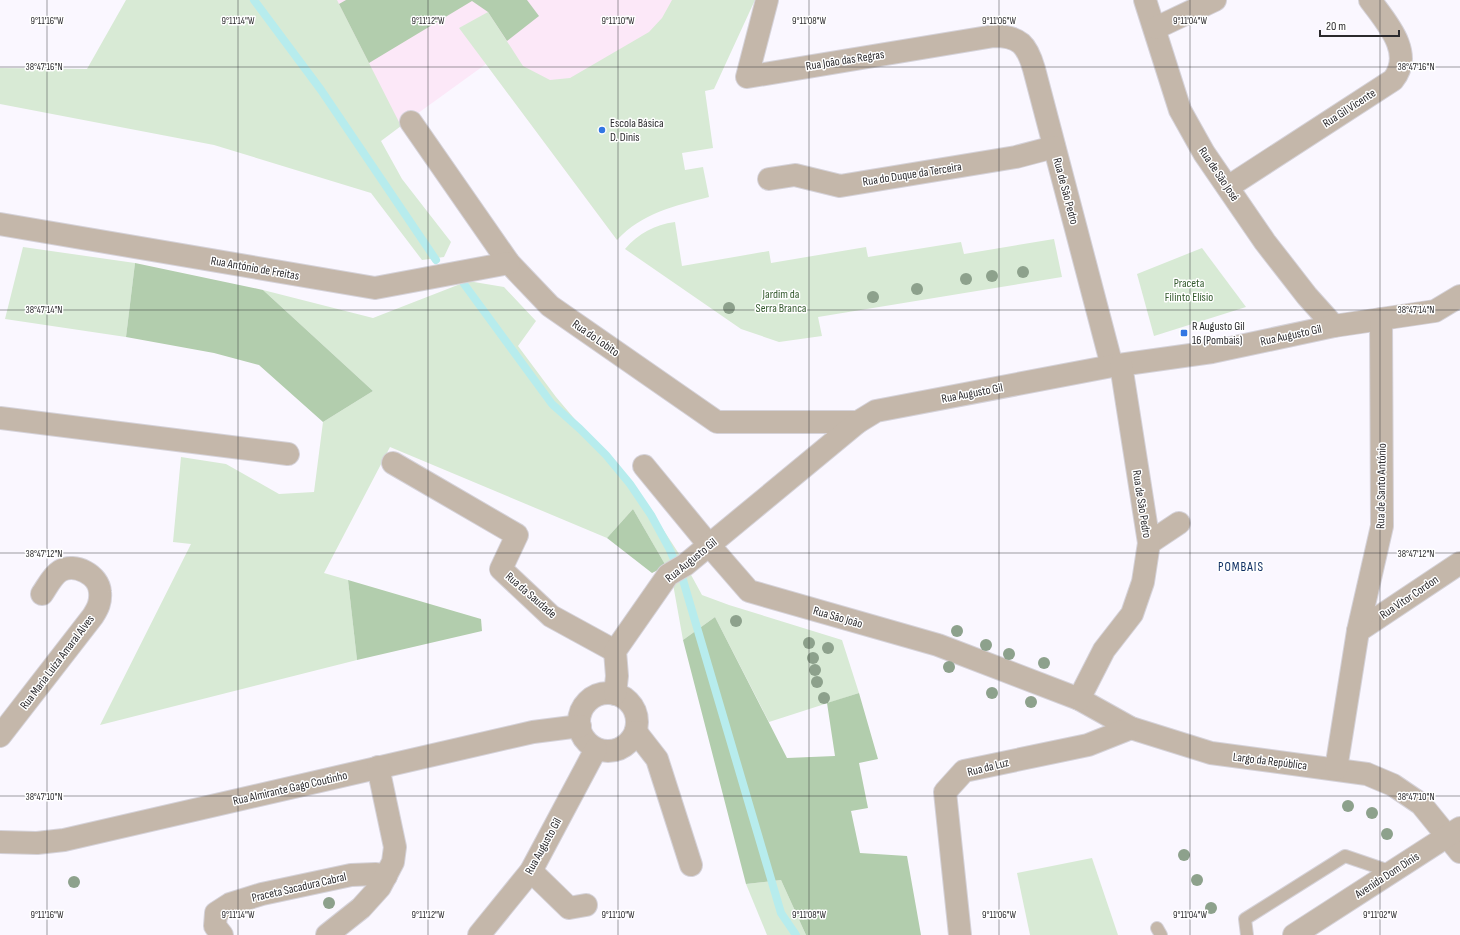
<svg xmlns="http://www.w3.org/2000/svg" width="1460" height="935" font-family="'Sofia Sans Condensed',sans-serif">
<style>
.education{fill:#fce8f8}
.green{fill:#d8ead5}
.forest{fill:#b2cdad}
.lines{fill:none;stroke-linecap:round;stroke-linejoin:round}
.stream{stroke:#b7eced;stroke-width:8}
.service-casing{stroke:#d5d2d9;stroke-width:14}
.minor-casing{stroke:#d5d2d9;stroke-width:24}
.tertiary-casing{stroke:#d5d2d9;stroke-width:24}
.service{stroke:#c4b7aa;stroke-width:12}
.minor{stroke:#c4b7aa;stroke-width:22}
.tertiary{stroke:#c4b7aa;stroke-width:22}
.tree{fill:#8da18c}
.ticks{fill:none;stroke:#2b2a2d;stroke-width:1;stroke-opacity:0.45}
.poi-dot{fill:#3276e3;stroke:#fff;stroke-width:1.5}
.labels{text-anchor:middle;stroke-width:3;stroke-linejoin:round;paint-order:stroke}
.street-label{font-size:12px;fill:#2b2a2d;stroke:#fff}
.poi-label{font-size:12px;fill:#2b2a2d;stroke:#fff;text-anchor:start}
.park-label{font-size:12px;fill:#345a2e;stroke:#fff}
.neighbourhood-label{font-size:13px;letter-spacing:1px;fill:#0d2e62;stroke:#fff}
.ticks-label{font-size:10px;text-anchor:middle;fill:#2b2a2d;stroke:#fff;stroke-width:3;stroke-linejoin:round;paint-order:stroke}
</style>
<rect width="100%" height="100%" fill="#faf7ff"/>
<polygon class="education" points="302,0 729,0 617,240 486,64 381,140"/>
<g class="green">
<polygon points="126,0 337,0 401,126 381,141 402,179 451,242 444,257 422,260 371,193 214,145 0,104 0,68 87,69"/>
<path d="M672,0H755L714,89L705,91L713,148L682,153L685,170L703,167L709,197C674,206 642,213 617,240L459,28L488,12L523,66L550,80L570,78L649,32L662,18Z"/>
<path d="M675,222L682,266L769,251L771,263L866,247L868,257L961,242L964,254L1054,239L1062,277L818,317L822,336L779,342L741,329L625,249C639,233 654,225 675,222Z"/>
<polygon points="23,247 135,263 126,337 5,319"/>
<polygon points="1202,248 1246,307 1154,336 1137,274"/>
<polygon points="468,281 504,287 536,321 518,346 556,397 646,503 681,557 666,566 633,509 607,538 390,447 324,573 348,580 357,660 100,725 191,544 173,542 181,457 226,464 279,494 314,492 323,422 373,391 263,290 373,318"/>
<polygon points="690,573 702,595 729,605 842,640 859,693 769,722 715,617 683,640 673,584"/>
<polygon points="1092,858 1118,935 1030,935 1017,873"/>
<polygon points="781,880 806,935 767,935 746,884"/>
</g>
<g class="forest">
<polygon points="346,0 527,0 539,16 507,41 488,12 472,1 369,63 339,4"/>
<polygon points="135,263 263,290 373,391 323,422 259,365 214,353 126,337"/>
<polygon points="633,509 666,566 652,573 607,538"/>
<polygon points="348,580 481,619 482,631 357,660"/>
<polygon points="715,617 787,758 835,756 827,703 859,693 878,759 859,763 868,808 851,811 860,853 907,856 921,935 806,935 781,880 746,884 683,640"/>
</g>
<g class="lines">
<g class="stream">
<polyline points="254,0 321,90 436,260"/>
<polyline points="464,284 552,404 580,429 606,455 630,484 651,515 669,548 683,580 781,913 796,935"/>
</g>
<g class="service-casing">
<g id="service">
<polyline points="1157,928 1161,935"/>
<polyline points="1247,935 1245,919 1345,856 1392,872"/>
</g>
</g>
<g class="minor-casing">
<g id="minor">
<path d="M767,0L747,77L994,36C1020,36 1027,45 1034,69L1112,366"/>
<polyline points="1145,0 1180,110 1204,153 1265,242 1307,296 1334,326"/>
<polyline points="1156,28 1215,0"/>
<polyline points="411,122 509,263 550,306 717,422 858,422"/>
<polyline points="769,179 795,175 840,186 1016,157 1054,147"/>
<path d="M1228,187L1393,80C1415,53 1386,22 1370,0"/>
<polyline points="0,224 375,288 509,263"/>
<polyline points="0,418 288,454"/>
<polyline points="393,463 517,535 501,569 551,616 615,651"/>
<polyline points="644,466 709,545 749,591 938,645 1079,699 1131,728 1211,753 1367,774 1393,785 1421,804 1447,836"/>
<polyline points="1149,543 1179,523"/>
<polyline points="1358,631 1460,563"/>
<circle cx="608" cy="722" r="29"/>
<polyline points="615,694 617,676 615,651 668,575 685,565 858,422 876,411 1112,366 1212,352 1334,326 1435,311 1460,296"/>
<polyline points="1079,699 1104,650 1132,614 1143,582 1149,543 1121,365"/>
<polyline points="636,732 657,759 691,865"/>
<path d="M0,736L93,616C98,608 101,602 100,592C99,575 75,562 60,571C52,576 47,587 42,594"/>
<polyline points="1336,769 1358,631 1382,526 1381,319"/>
<polyline points="0,842 37,843 64,840 533,732 580,726"/>
<polyline points="531,871 569,908 586,905"/>
<polyline points="222,935 215,926 216,913 230,904 262,894 351,875 376,874 386,876"/>
<polyline points="327,935 361,908 380,887 393,862 395,847 378,767"/>
<polyline points="479,935 531,871 596,749"/>
<polyline points="960,935 945,792 964,771 1088,745 1131,728"/>
</g>
</g>
<g class="tertiary-casing">
<g id="tertiary">
<polyline points="1447,836 1460,852"/>
<polyline points="1294,935 1460,828"/>
</g>
</g>
<use href="#service" class="service"/>
<use href="#minor" class="minor"/>
<use href="#tertiary" class="tertiary"/>
</g>
<g class="tree">
<circle cx="1023" cy="272" r="6"/>
<circle cx="992" cy="276" r="6"/>
<circle cx="966" cy="279" r="6"/>
<circle cx="917" cy="289" r="6"/>
<circle cx="873" cy="297" r="6"/>
<circle cx="729" cy="308" r="6"/>
<circle cx="736" cy="621" r="6"/>
<circle cx="957" cy="631" r="6"/>
<circle cx="809" cy="643" r="6"/>
<circle cx="986" cy="645" r="6"/>
<circle cx="828" cy="648" r="6"/>
<circle cx="1009" cy="654" r="6"/>
<circle cx="813" cy="658" r="6"/>
<circle cx="1044" cy="663" r="6"/>
<circle cx="949" cy="667" r="6"/>
<circle cx="815" cy="670" r="6"/>
<circle cx="817" cy="682" r="6"/>
<circle cx="992" cy="693" r="6"/>
<circle cx="824" cy="698" r="6"/>
<circle cx="1031" cy="702" r="6"/>
<circle cx="1348" cy="806" r="6"/>
<circle cx="1372" cy="813" r="6"/>
<circle cx="1387" cy="834" r="6"/>
<circle cx="1184" cy="855" r="6"/>
<circle cx="1197" cy="880" r="6"/>
<circle cx="74" cy="882" r="6"/>
<circle cx="329" cy="903" r="6"/>
<circle cx="1211" cy="908" r="6"/>
</g>
<path class="ticks" d="M47,0V935M238,0V935M428,0V935M618,0V935M809,0V935M999,0V935M1190,0V935M1380,0V935M0,67H1460M0,310H1460M0,553H1460M0,796H1460"/>
<g class="poi-dot">
<circle cx="602" cy="130" r="4"/>
<rect x="1180" y="329" width="8" height="8" rx="2"/>
</g>
<g class="labels">
<g class="street-label">
<text transform="translate(845 60) rotate(-9)" y="4">Rua João das Regras</text>
<text transform="translate(1349 108) rotate(-33)" y="4">Rua Gil Vicente</text>
<text transform="translate(912 174) rotate(-9)" y="4">Rua do Duque da Terceira</text>
<text transform="translate(1219 174) rotate(56)" y="4">Rua de São José</text>
<text transform="translate(1066 191) rotate(75)" y="4">Rua de São Pedro</text>
<text transform="translate(255 268) rotate(10)" y="4">Rua António de Freitas</text>
<text transform="translate(1291 335) rotate(-12)" y="4">Rua Augusto Gil</text>
<text transform="translate(596 338) rotate(35)" y="4">Rua do Lobito</text>
<text transform="translate(972 393) rotate(-11)" y="4">Rua Augusto Gil</text>
<text transform="translate(1381 486) rotate(-89)" y="4">Rua de Santo António</text>
<text transform="translate(1142 504) rotate(81)" y="4">Rua de São Pedro</text>
<text transform="translate(691 560) rotate(-39)" y="4">Rua Augusto Gil</text>
<text transform="translate(531 595) rotate(41)" y="4">Rua da Saudade</text>
<text transform="translate(1409 597) rotate(-34)" y="4">Rua Vítor Cordon</text>
<text transform="translate(838 617) rotate(16)" y="4">Rua São João</text>
<text transform="translate(57 662) rotate(-53)" y="4">Rua Maria Luíza Amaral Alves</text>
<text transform="translate(1270 761) rotate(7)" y="4">Largo da República</text>
<text transform="translate(988 767) rotate(-14)" y="4">Rua da Luz</text>
<text transform="translate(290 788) rotate(-13)" y="4">Rua Almirante Gago Coutinho</text>
<text transform="translate(543 846) rotate(-61)" y="4">Rua Augusto Gil</text>
<text transform="translate(1387 875) rotate(-33)" y="4">Avenida Dom Dinis</text>
<text transform="translate(299 887) rotate(-13)" y="4">Praceta Sacadura Cabral</text>
</g>
<g class="poi-label">
<text x="610" y="127">Escola Básica<tspan x="610" dy="14">D. Dinis</tspan></text>
<text x="1192" y="330">R Augusto Gil<tspan x="1192" dy="14">16 (Pombais)</tspan></text>
</g>
<g class="park-label">
<text x="1189" y="287">Praceta<tspan x="1189" dy="14">Filinto Elísio</tspan></text>
<text x="781" y="298">Jardim da<tspan x="781" dy="14">Serra Branca</tspan></text>
</g>
<g class="neighbourhood-label">
<text x="1241" y="571">POMBAIS</text>
</g>
</g>
<g class="ticks-label">
<text x="47" y="24">9°11'16"W</text>
<text x="238" y="24">9°11'14"W</text>
<text x="428" y="24">9°11'12"W</text>
<text x="618" y="24">9°11'10"W</text>
<text x="809" y="24">9°11'08"W</text>
<text x="999" y="24">9°11'06"W</text>
<text x="1190" y="24">9°11'04"W</text>
<text x="44" y="70">38°47'16"N</text>
<text x="1416" y="70">38°47'16"N</text>
<text x="44" y="313">38°47'14"N</text>
<text x="1416" y="313">38°47'14"N</text>
<text x="44" y="557">38°47'12"N</text>
<text x="1416" y="557">38°47'12"N</text>
<text x="44" y="800">38°47'10"N</text>
<text x="1416" y="800">38°47'10"N</text>
<text x="47" y="918">9°11'16"W</text>
<text x="238" y="918">9°11'14"W</text>
<text x="428" y="918">9°11'12"W</text>
<text x="618" y="918">9°11'10"W</text>
<text x="809" y="918">9°11'08"W</text>
<text x="999" y="918">9°11'06"W</text>
<text x="1190" y="918">9°11'04"W</text>
<text x="1380" y="918">9°11'02"W</text>
</g>
<path d="M1320 30v6h79v-6" fill="none" stroke="#2b2a2d" stroke-width="2"/>
<text x="1326" y="30" font-size="12" fill="#2b2a2d" stroke="#ffffff" stroke-width="3" paint-order="stroke">20 m</text>
</svg>
